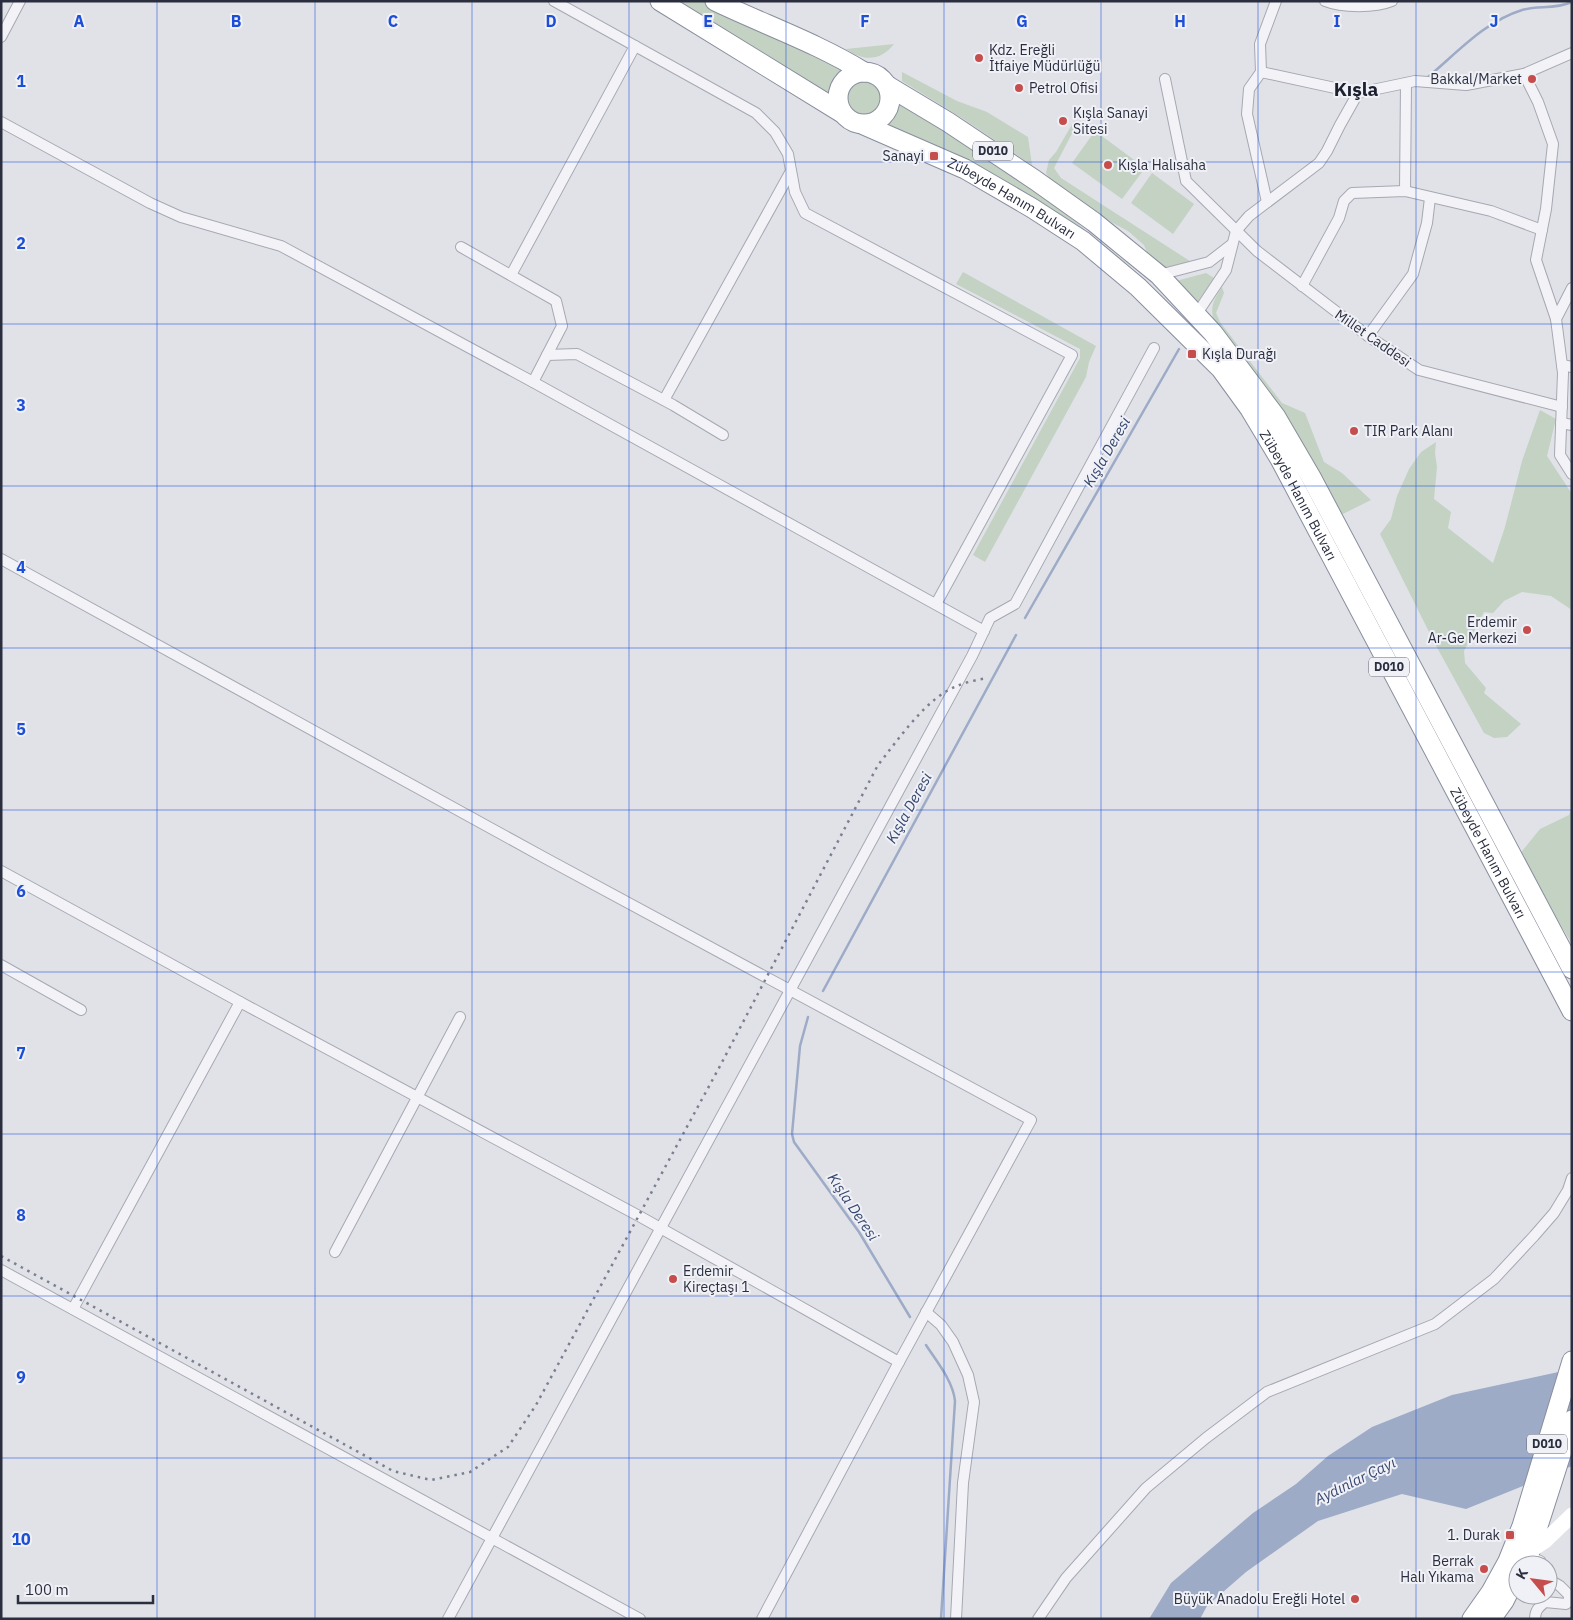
<svg xmlns="http://www.w3.org/2000/svg" width="1573" height="1620" font-family="'IBM Plex Sans',sans-serif">
<style>
.green{fill:#c3d2c2}
.water{fill:#9dabc6}
.lines{fill:none;stroke-linecap:round;stroke-linejoin:round}
.stream{stroke:#9dabc6;stroke-width:2.5}
.street-casing{stroke:#a6a8b2;stroke-width:12}
.highway-casing{stroke:#898e9e;stroke-width:21}
.street{stroke:#f3f3f7;stroke-width:10}
.secondary{stroke:#fff;stroke-width:15}
.highway{stroke:#fff;stroke-width:19}
.rail{stroke:#7b8091;stroke-width:2.5;stroke-dasharray:2.5 5;stroke-linecap:butt}
.grid{fill:none;stroke:#1d4ed8;stroke-width:1;stroke-opacity:0.55}
.poi-dot{fill:#c54e4d;stroke:#f0f1f6;stroke-width:2}
.labels{text-anchor:middle;stroke-width:4;stroke-linejoin:round;paint-order:stroke}
.shield{fill:#f0f1f6;stroke:#656876;stroke-width:1}
.shield-label{font-size:12px;font-weight:bold;fill:#2a2e3f}
.poi-label{font-size:14px;fill:#2a2e3f;stroke:#f0f1f6;text-anchor:start}
.street-label{font-size:14px;fill:#2a2e3f;stroke:#f0f1f6}
.water-label{font-size:15px;font-style:italic;fill:#374770;stroke:#f0f1f6}
.district-label{font-size:19px;font-weight:bold;fill:#1c202f;stroke:#f0f1f6}
.grid-label{font-size:16px;text-anchor:middle;font-weight:bold;fill:#1d4ed8;stroke:#f0f1f6;stroke-width:4;stroke-linejoin:round;paint-order:stroke}
</style>
<rect width="100%" height="100%" fill="#e0e2e8"/>
<g class="green">
<polygon points="676,1 703,1 849,69 837,81 833,97"/>
<path d="M894,44C880,62 863,61 846,49Z"/>
<polygon points="902,72 957,101 987,112 1028,137 1032,165 962,118 902,81"/>
<circle cx="864" cy="98" r="17"/>
<polygon points="898,98 1053,204 1133,268 1050,210 882,126 895,109"/>
<polygon points="1074,121 1078,122 1054,168 1061,178 1196,265 1176,268 1165,267 1149,257 1144,245 1128,231 1113,223 1051,181 1046,173 1049,160 1056,152"/>
<polygon points="1095,131 1145,168 1122,199 1072,163"/>
<polygon points="1152,173 1194,204 1173,234 1131,203"/>
<polygon points="963,272 1096,346 1089,362 1086,377 985,562 973,555 1080,358 1080,349 956,284"/>
<polygon points="1206,273 1214,278 1196,304 1176,281"/>
<path d="M1222,287L1224,293L1216,313L1220,322L1282,403L1305,413L1324,462L1342,473L1371,500L1343,514H1339L1276,401L1214,320C1209,307 1215,298 1222,287Z"/>
<polygon points="1540,410 1556,419 1547,456 1572,494 1572,610 1551,596 1522,592 1504,601 1493,613 1484,612 1464,651 1465,663 1486,688 1484,693 1521,724 1507,737 1494,738 1484,733 1434,642 1380,534 1391,519 1397,496 1409,469 1421,452 1436,442 1435,453 1437,467 1434,499 1451,512 1448,528 1493,563 1505,527 1522,461"/>
<polygon points="1572,806 1572,944 1519,855 1540,829 1569,815"/>
</g>
<polygon class="water" points="1572,1369 1572,1466 1466,1509 1402,1494 1318,1521 1246,1572 1207,1606 1200,1619 1149,1619 1171,1583 1253,1513 1296,1484 1328,1456 1372,1427 1452,1395"/>
<g class="lines">
<g class="stream">
<path d="M1428,77C1458,52 1484,22 1522,10C1539,5 1553,10 1572,2"/>
<polyline points="1025,618 1179,349"/>
<polyline points="823,991 1016,635"/>
<polyline points="808,1017 800,1046 792,1134 794,1142 859,1232 910,1317"/>
<path d="M926,1345C937,1362 953,1381 955,1401L941,1619"/>
</g>
<g class="street-casing">
<g id="street">
<polyline points="554,1 756,113 775,132 788,154 795,192 805,213 1072,355 936,604"/>
<polyline points="1276,1 1260,44 1261,72 1358,93 1415,81 1466,85 1524,74"/>
<path d="M1325,1C1342,8 1375,8 1392,1"/>
<polyline points="1,37 20,1"/>
<polyline points="1261,72 1249,89 1247,114 1267,202"/>
<polyline points="1165,79 1186,181 1257,251 1368,336 1419,370 1562,407"/>
<polyline points="1,122 150,203 181,217 281,246 533,382 984,631"/>
<polyline points="1405,191 1406,83"/>
<polyline points="461,247 556,301 562,326 547,355"/>
<polyline points="511,275 635,46"/>
<polyline points="1159,275 1209,262 1231,245"/>
<polyline points="1302,286 1339,218 1344,201 1352,193 1405,191 1491,211 1542,230"/>
<polyline points="1572,288 1556,319 1563,373 1560,455 1572,474"/>
<polyline points="1196,315 1226,270 1236,231 1249,216 1319,163 1327,151 1340,125 1358,93"/>
<polyline points="1556,319 1536,260 1546,209 1553,144 1538,102 1524,74 1572,53"/>
<polyline points="1368,336 1413,274 1427,223 1430,198"/>
<polyline points="1562,365 1572,367"/>
<polyline points="533,382 547,355 577,354 673,405 723,435"/>
<polyline points="664,400 791,171"/>
<polyline points="1561,423 1572,425"/>
<polyline points="1,559 545,858 1031,1120 899,1362 762,1619"/>
<polyline points="1,871 240,1002"/>
<polyline points="1,965 81,1010"/>
<polyline points="335,1252 460,1017"/>
<polyline points="1,1270 640,1619"/>
<polyline points="73,1309 240,1002 639,1216 899,1362"/>
<polyline points="926,1312 941,1325 953,1342 968,1375 974,1402 963,1483 956,1619"/>
<polyline points="1530,1551 1535,1559 1540,1561 1539,1565"/>
<polyline points="448,1619 972,656 990,618 1015,604 1154,348"/>
<polyline points="1038,1619 1066,1578 1146,1488 1206,1438 1267,1392 1435,1324 1494,1279 1534,1236 1554,1213 1568,1190 1572,1178"/>
<path d="M1535,1619C1535,1610 1539,1607 1545,1602L1566,1604L1569,1601V1595L1560,1586L1548,1579"/>
</g>
</g>
<g class="highway-casing">
<g id="highway">
<polyline points="660,1 842,113"/>
<path d="M715,1C765,25 817,43 864,72"/>
<circle cx="864" cy="98" r="26"/>
<polyline points="888,86 948,122 1035,180 1094,222 1159,275 1213,333 1276,417 1311,477 1572,969"/>
<path id="s1" d="M864,125L965,169L1032,208L1083,241L1138,287L1221,369L1250,409L1280,459L1572,1011"/>
<polyline points="1522,1565 1530,1551 1572,1420"/>
<polyline points="1472,1619 1491,1592 1508,1561 1522,1526 1572,1361"/>
<polyline points="1491,1619 1504,1601 1518,1573"/>
</g>
</g>
<use href="#street" class="street"/>
<polyline class="secondary" points="1530,1551 1545,1541 1572,1515"/>
<use href="#highway" class="highway"/>
<path class="rail" d="M1,1256L393,1471L431,1480L470,1472L508,1447L536,1405L720,1066L878,765C898,740 927,697 957,686C966,682 977,680 987,678"/>
</g>
<path class="grid" d="M157,1V1619M315,1V1619M472,1V1619M629,1V1619M786,1V1619M944,1V1619M1101,1V1619M1258,1V1619M1416,1V1619M1,162H1572M1,324H1572M1,486H1572M1,648H1572M1,810H1572M1,972H1572M1,1134H1572M1,1296H1572M1,1458H1572"/>
<g class="poi-dot">
<circle cx="979" cy="58" r="5"/>
<circle cx="1532" cy="79" r="5"/>
<circle cx="1019" cy="88" r="5"/>
<circle cx="1063" cy="121" r="5"/>
<rect x="929" y="151" width="10" height="10" rx="2.5"/>
<circle cx="1108" cy="165" r="5"/>
<rect x="1187" y="349" width="10" height="10" rx="2.5"/>
<circle cx="1354" cy="431" r="5"/>
<circle cx="1527" cy="630" r="5"/>
<circle cx="673" cy="1279" r="5"/>
<rect x="1505" y="1530" width="10" height="10" rx="2.5"/>
<circle cx="1484" cy="1569" r="5"/>
<circle cx="1355" cy="1599" r="5"/>
</g>
<g class="labels">
<g class="shield">
<rect x="973" y="141.5" width="40" height="19" rx="4"/>
<rect x="1369" y="657.5" width="40" height="19" rx="4"/>
<rect x="1527" y="1434.5" width="40" height="19" rx="4"/>
</g>
<g class="shield-label">
<text x="993" y="155">D010</text>
<text x="1389" y="671">D010</text>
<text x="1547" y="1448">D010</text>
</g>
<g class="poi-label">
<text x="989" y="55">Kdz. Ereğli<tspan x="989" dy="16">İtfaiye Müdürlüğü</tspan></text>
<text x="1522" y="84" text-anchor="end">Bakkal/Market</text>
<text x="1029" y="93">Petrol Ofisi</text>
<text x="1073" y="118">Kışla Sanayi<tspan x="1073" dy="16">Sitesi</tspan></text>
<text x="924" y="161" text-anchor="end">Sanayi</text>
<text x="1118" y="170">Kışla Halısaha</text>
<text x="1202" y="359">Kışla Durağı</text>
<text x="1364" y="436">TIR Park Alanı</text>
<text x="1517" y="627" text-anchor="end">Erdemir<tspan x="1517" dy="16">Ar-Ge Merkezi</tspan></text>
<text x="683" y="1276">Erdemir<tspan x="683" dy="16">Kireçtaşı 1</tspan></text>
<text x="1500" y="1540" text-anchor="end">1. Durak</text>
<text x="1474" y="1566" text-anchor="end">Berrak<tspan x="1474" dy="16">Halı Yıkama</tspan></text>
<text x="1345" y="1604" text-anchor="end">Büyük Anadolu Ereğli Hotel</text>
</g>
<g class="street-label">
<text dy="5" stroke="none"><textPath href="#s1" startOffset="165">Zübeyde Hanım Bulvarı</textPath></text>
<text transform="translate(1373 338) rotate(35)" y="5">Millet Caddesi</text>
<text dy="5" stroke="none"><textPath href="#s1" startOffset="585">Zübeyde Hanım Bulvarı</textPath></text>
<text dy="5" stroke="none"><textPath href="#s1" startOffset="990">Zübeyde Hanım Bulvarı</textPath></text>
</g>
<g class="water-label">
<text transform="translate(1107 452) rotate(-60)" y="5">Kışla Deresi</text>
<text transform="translate(909 808) rotate(-61)" y="5">Kışla Deresi</text>
<text transform="translate(853 1207) rotate(56)" y="5">Kışla Deresi</text>
<text transform="translate(1355 1481) rotate(-26)" y="5">Aydınlar Çayı</text>
</g>
<g class="district-label">
<text x="1356" y="96">Kışla</text>
</g>
</g>
<g class="grid-label">
<text x="79" y="27">A</text>
<text x="236" y="27">B</text>
<text x="393" y="27">C</text>
<text x="551" y="27">D</text>
<text x="708" y="27">E</text>
<text x="865" y="27">F</text>
<text x="1022" y="27">G</text>
<text x="1180" y="27">H</text>
<text x="1337" y="27">I</text>
<text x="1494" y="27">J</text>
<text x="21" y="87">1</text>
<text x="21" y="249">2</text>
<text x="21" y="411">3</text>
<text x="21" y="573">4</text>
<text x="21" y="735">5</text>
<text x="21" y="897">6</text>
<text x="21" y="1059">7</text>
<text x="21" y="1221">8</text>
<text x="21" y="1383">9</text>
<text x="21" y="1545">10</text>
</g>
<rect width="1573" height="1620" fill="none" stroke="#2a2e3f" stroke-width="5"/>
<g transform="translate(1533 1580) rotate(299)"><circle r="24" fill="#f0f1f6" stroke="#a1a3ad"/>
<path d="M0-4L9 19L0 12L-9 19Z" fill="#c54e4d"/>
<text y="-8" font-size="14" font-weight="bold" text-anchor="middle" fill="#2a2e3f">K</text>
</g>
<path d="M18 1595v8h135v-8" fill="none" stroke="#2a2e3f" stroke-width="2.5"/>
<text x="25" y="1595" font-size="15" fill="#2a2e3f" stroke="#f0f1f6" stroke-width="4" paint-order="stroke">100 m</text>
</svg>
